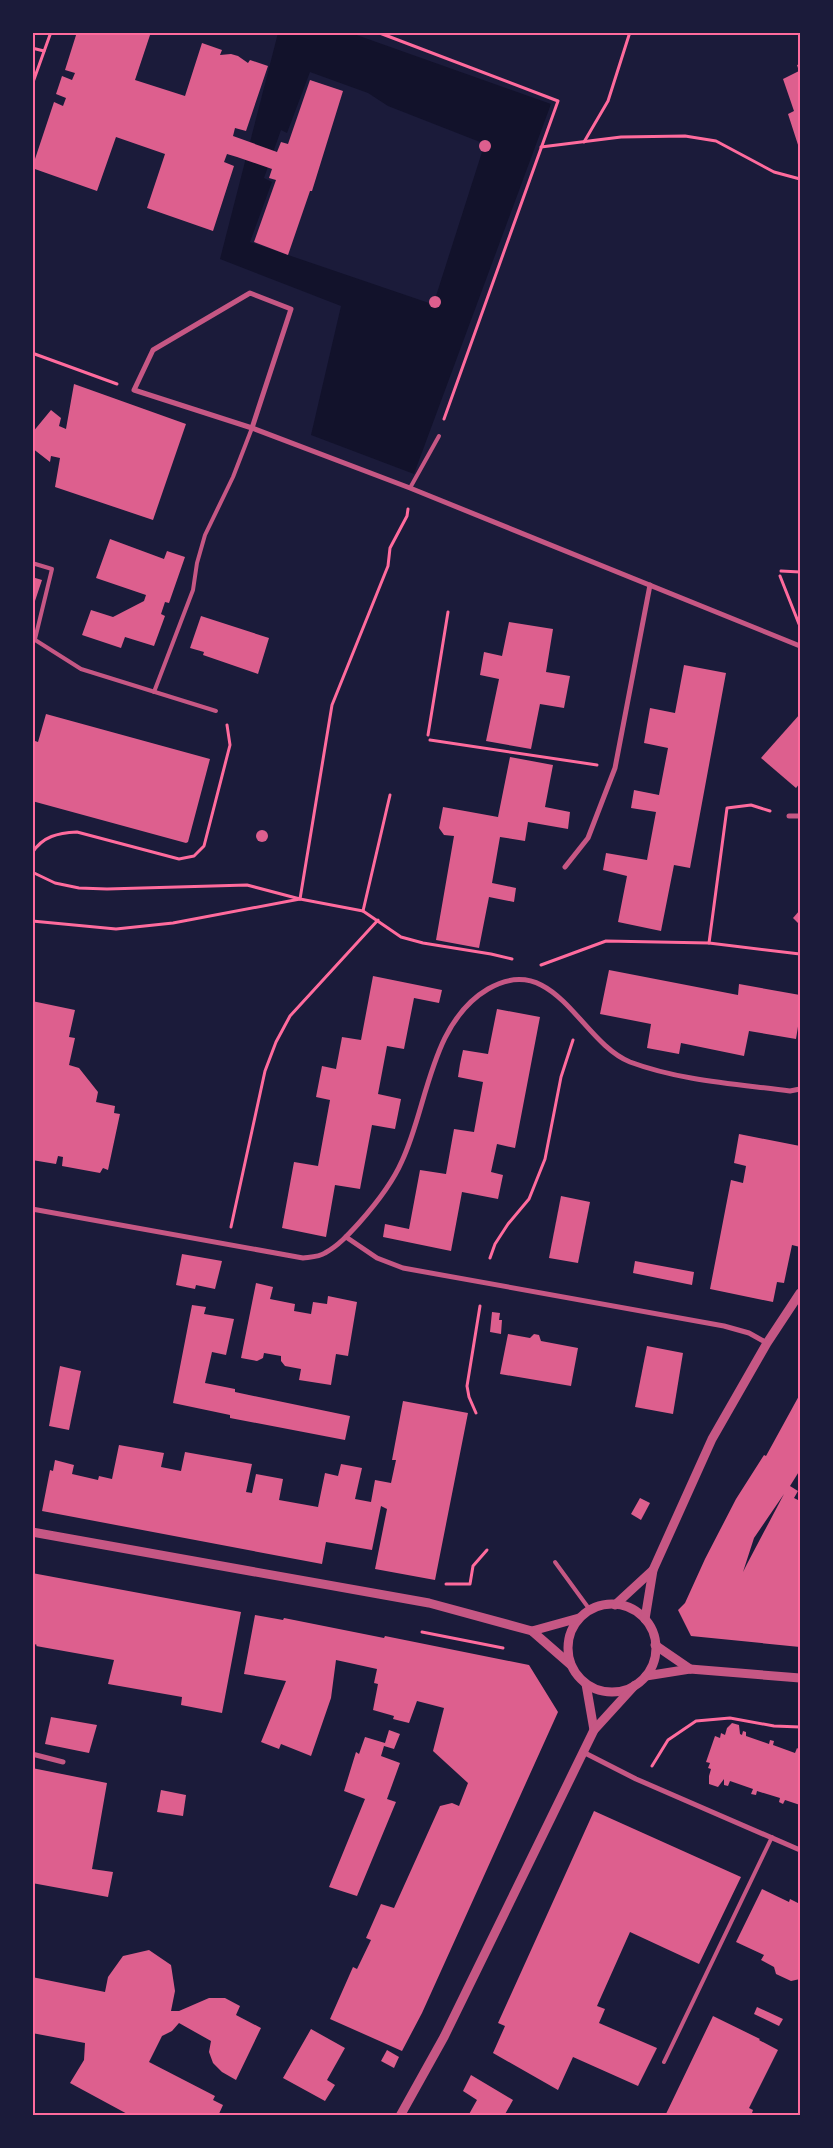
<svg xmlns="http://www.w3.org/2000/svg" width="833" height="2148" font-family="'Asap Condensed',sans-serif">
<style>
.water{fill:#12122b;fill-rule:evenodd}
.building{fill:#dd5f8e;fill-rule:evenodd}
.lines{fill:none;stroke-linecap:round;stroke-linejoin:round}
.path{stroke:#ff6b9d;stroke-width:3}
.service{stroke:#c65784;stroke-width:4}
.minor{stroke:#c65784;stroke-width:5}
.tertiary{stroke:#c65784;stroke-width:9}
.neatline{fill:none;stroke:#ff6b9d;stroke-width:2}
</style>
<rect width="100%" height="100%" fill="#1b1b3a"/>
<path class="water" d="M278,33H351L551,104L414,474L311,435L341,306L220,259ZM310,72L368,93L388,106L480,142L487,140L491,145L489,151L482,152L436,296L441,303L436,308L430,306L429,303L250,242L272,182L264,178L281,130L287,133Z"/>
<g class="building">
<polygon points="77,32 151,32 135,80 185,96 202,43 222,50 220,55 231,54 238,56 248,63 250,60 268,66 246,131 235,128 233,136 277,152 281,142 288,144 310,80 343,91 312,191 310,191 288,255 254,242 276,180 269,178 272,169 237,157 227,154 224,162 234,166 213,231 147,208 165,154 116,137 97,191 32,168 54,102 63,106 66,98 56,94 62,76 72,80 75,73 65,70"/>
<polygon points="800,64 800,151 788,114 794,111 783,79 799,71 797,65"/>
<circle cx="485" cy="146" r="6"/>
<circle cx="435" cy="302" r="6"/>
<polygon points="74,384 186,424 153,520 55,487 60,458 51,456 50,462 32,448 32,433 51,410 61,418 59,426 66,429"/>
<polygon points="110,539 164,559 167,551 185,557 169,603 165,602 161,614 165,616 154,646 125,637 121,648 82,635 91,610 113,617 144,601 146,595 96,578"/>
<polygon points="32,577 42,580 33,607 32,607"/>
<polygon points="201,616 269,638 258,674 203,655 204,652 190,648"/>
<polygon points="509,622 553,629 546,672 570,676 564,708 540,704 531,749 486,741 499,679 480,675 484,652 502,656"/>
<polygon points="684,665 726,673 690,868 674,865 661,931 618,922 627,876 603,870 606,853 647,860 656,812 631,808 634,790 659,795 668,748 644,743 647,725 650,708 675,713"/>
<polygon points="46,714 210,759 188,842 186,843 32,801 32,740 38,742"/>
<polygon points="800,714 800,783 796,788 761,758"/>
<polygon points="510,757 553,765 545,807 570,812 568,829 528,822 525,841 500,837 492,883 516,888 514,902 489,897 479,948 436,940 454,836 444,835 439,828 443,807 498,817"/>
<circle cx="262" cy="836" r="6"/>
<polygon points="800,910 800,925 793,918"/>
<polygon points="609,970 738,995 739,984 800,995 800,1014 796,1039 749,1031 744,1056 681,1043 679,1054 647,1048 651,1024 600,1014"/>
<polygon points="373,976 442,990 439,1003 414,998 404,1049 387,1046 378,1094 401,1099 395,1129 372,1125 360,1189 335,1185 326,1237 282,1228 294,1162 318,1166 330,1100 316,1097 322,1066 336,1069 342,1037 361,1040"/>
<polygon points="32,1001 75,1010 69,1037 75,1038 69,1065 79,1068 98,1092 96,1102 115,1106 114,1113 120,1114 108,1170 103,1168 100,1173 62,1166 63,1157 58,1156 56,1164 32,1160"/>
<polygon points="497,1009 540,1017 515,1148 497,1144 491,1172 503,1175 498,1199 462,1192 451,1251 383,1237 385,1224 409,1229 420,1170 446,1174 454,1129 474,1132 483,1082 458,1077 460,1064 463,1050 488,1054"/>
<polygon points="739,1134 800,1146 800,1247 792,1245 784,1283 777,1282 773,1302 710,1289 731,1180 743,1183 746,1166 734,1163"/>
<polygon points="561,1196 590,1202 578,1263 549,1258"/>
<polygon points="182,1254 222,1261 215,1289 196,1285 195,1289 176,1285"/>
<polygon points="635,1261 694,1272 692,1285 633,1273"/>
<polygon points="256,1283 273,1287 270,1299 295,1304 294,1311 311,1314 313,1302 327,1304 328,1296 357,1302 348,1356 336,1354 331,1385 299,1380 301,1369 285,1366 281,1361 281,1356 264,1353 263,1358 257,1361 241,1358"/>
<polygon points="192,1305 206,1307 204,1314 234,1319 226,1355 212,1352 205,1383 235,1389 235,1392 350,1416 345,1440 230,1418 230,1415 173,1403"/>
<polygon points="492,1312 500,1313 499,1320 502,1320 501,1334 490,1332"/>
<polygon points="508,1334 530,1338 534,1334 539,1335 541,1341 578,1348 571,1386 500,1374"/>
<polygon points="647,1346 683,1353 673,1414 635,1407"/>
<polygon points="60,1366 81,1371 69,1430 49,1426"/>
<path d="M800,1394V1470L790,1486L798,1491L794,1498L800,1501V1647L691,1636L678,1610L685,1603L705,1559L736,1499L764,1455L766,1456ZM784,1494L747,1564L743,1572L754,1538Z"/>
<polygon points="403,1401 468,1413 435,1580 375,1569 387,1509 381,1506 372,1550 326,1542 322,1564 42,1511 50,1470 53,1471 55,1460 74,1465 72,1474 98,1480 99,1476 112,1479 119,1445 164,1453 161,1467 181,1471 185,1452 252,1464 246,1492 252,1493 256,1474 283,1479 279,1500 318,1507 325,1473 338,1476 341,1464 362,1468 355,1499 371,1502 375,1480 391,1483 396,1460 392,1460"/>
<polygon points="640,1498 650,1503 641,1520 631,1514"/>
<polygon points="32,1573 241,1612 222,1713 181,1705 182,1697 108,1684 114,1660 36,1646 37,1645 32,1643"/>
<polygon points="255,1615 283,1620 284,1618 384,1638 385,1636 529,1665 558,1712 422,2013 402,2051 330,2019 353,1967 357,1969 371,1940 366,1938 381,1904 394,1908 440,1806 452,1803 459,1806 468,1783 433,1751 444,1708 417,1701 409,1723 393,1719 394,1716 373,1710 378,1684 374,1683 377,1669 336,1660 331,1698 311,1756 281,1744 279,1749 261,1742 286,1681 244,1674"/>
<polygon points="51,1717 97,1725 89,1753 45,1744"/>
<polygon points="732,1723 739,1725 740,1734 742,1735 743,1731 746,1732 746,1736 769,1744 770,1740 774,1741 773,1745 795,1753 797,1748 800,1750 800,1805 785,1800 783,1804 779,1802 780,1798 757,1791 756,1795 751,1794 753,1789 730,1781 728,1786 724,1785 724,1779 718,1787 709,1784 709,1776 711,1769 708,1768 710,1763 706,1762 715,1736 720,1738 721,1733 725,1735 727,1728"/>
<polygon points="389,1730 400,1734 394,1749 384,1746 381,1756 400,1763 387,1799 396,1802 357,1896 329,1887 365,1799 344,1791 356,1752 359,1754 365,1737 385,1743"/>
<polygon points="32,1768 107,1783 92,1869 113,1872 108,1897 32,1883"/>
<polygon points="161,1790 186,1795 183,1816 157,1812"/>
<polygon points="594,1811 741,1877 699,1964 630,1932 597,2006 605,2009 599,2023 657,2048 638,2086 573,2057 558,2090 493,2053 505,2026 498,2023"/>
<polygon points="762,1889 789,1902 790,1899 800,1904 800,1979 791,1981 776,1974 774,1967 761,1960 764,1955 736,1942"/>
<polygon points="149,1950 171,1965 175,1991 171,2011 179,2011 209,1998 225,1998 240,2006 236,2015 261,2028 236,2080 222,2072 213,2063 209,2052 211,2041 179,2023 172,2031 162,2036 149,2062 215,2096 213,2100 223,2105 218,2116 131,2116 70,2083 84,2060 85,2043 32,2033 32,1977 105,1992 108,1977 123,1956"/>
<polygon points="757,2007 783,2019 779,2026 754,2014"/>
<polygon points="713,2016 760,2039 759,2040 778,2050 749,2108 753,2110 751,2116 665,2116"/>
<polygon points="311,2029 345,2048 327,2080 335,2085 325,2101 283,2078"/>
<polygon points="387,2050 399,2057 394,2068 381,2061"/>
<polygon points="471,2075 513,2100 504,2116 468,2116 477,2100 463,2091"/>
</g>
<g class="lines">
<g class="path">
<polyline points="377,32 558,101 444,419"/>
<polyline points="32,48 44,51"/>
<polyline points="32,85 51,32"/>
<polyline points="584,142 608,101 630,32"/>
<polyline points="541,147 621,137 685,136 716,141 774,172 800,179"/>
<polyline points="32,353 117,384"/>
<polyline points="781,571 800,572"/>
<polyline points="780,576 799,624"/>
<polyline points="428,735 448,612"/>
<polyline points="430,740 597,765"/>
<path d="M32,853C43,836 58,833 77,832L179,859L194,856L204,846L230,745L227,725"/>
<polyline points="32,872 55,883 79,888 107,889 247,885 300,899 332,705 388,566 390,548 407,516 408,509"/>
<polyline points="363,911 390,795"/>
<polyline points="32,921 116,929 173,923 300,899 363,911 401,937 423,943 491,954 512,959"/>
<polyline points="709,943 727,808 751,805 770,811"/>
<polyline points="541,965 606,941 709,943 800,954"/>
<polyline points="231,1227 265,1071 276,1042 290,1016 378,920"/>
<polyline points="490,1258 495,1244 508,1224 529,1199 545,1159 561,1077 573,1040"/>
<polyline points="476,1413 469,1397 467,1386 480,1306"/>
<polyline points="446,1584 470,1584 473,1566 487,1550"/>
<polyline points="422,1632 503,1648"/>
<polyline points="652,1766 668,1740 696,1721 730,1718 774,1726 800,1727"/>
</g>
<g class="service">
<polyline points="410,488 439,436"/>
<polyline points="32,563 52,569 35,639"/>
<polyline points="32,638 81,669 216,711"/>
<polyline points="154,692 193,590 197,563 205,535 233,477 252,428"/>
<polyline points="555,1562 590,1610"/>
<polyline points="664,2062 772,1837"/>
</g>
<g class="minor">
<polyline points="252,428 291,309 250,293 153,350 134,390 252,428 410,488 800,646"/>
<polyline points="789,816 800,816"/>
<polyline points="565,867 588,838 615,768 650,585"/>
<path d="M32,1209L303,1258C310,1257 319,1257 325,1253C338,1246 349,1234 359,1223C375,1205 392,1184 402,1161C428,1106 430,1023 488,989C555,950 580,1042 630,1062C681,1081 737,1084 790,1091L800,1089"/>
<polyline points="346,1237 377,1258 403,1268 724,1326 749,1333 767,1343"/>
<polyline points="583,1752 636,1779 800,1850"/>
<polyline points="32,1754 63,1762"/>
</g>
<g class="tertiary">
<polyline points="32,1532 429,1603 532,1631 571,1665"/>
<circle cx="612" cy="1648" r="44"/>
<polyline points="615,1605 653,1570"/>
<polyline points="645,1619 653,1570 712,1439 767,1343 800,1293"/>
<polyline points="532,1631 579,1618"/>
<polyline points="655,1645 690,1669"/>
<polyline points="646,1676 690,1669 800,1678"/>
<polyline points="586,1684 594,1730"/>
<polyline points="400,2116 444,2037 594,1730 635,1685"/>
</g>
</g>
<rect width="833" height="2148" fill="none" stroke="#1b1b3a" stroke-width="68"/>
<rect x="34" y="34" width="765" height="2080" class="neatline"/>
</svg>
